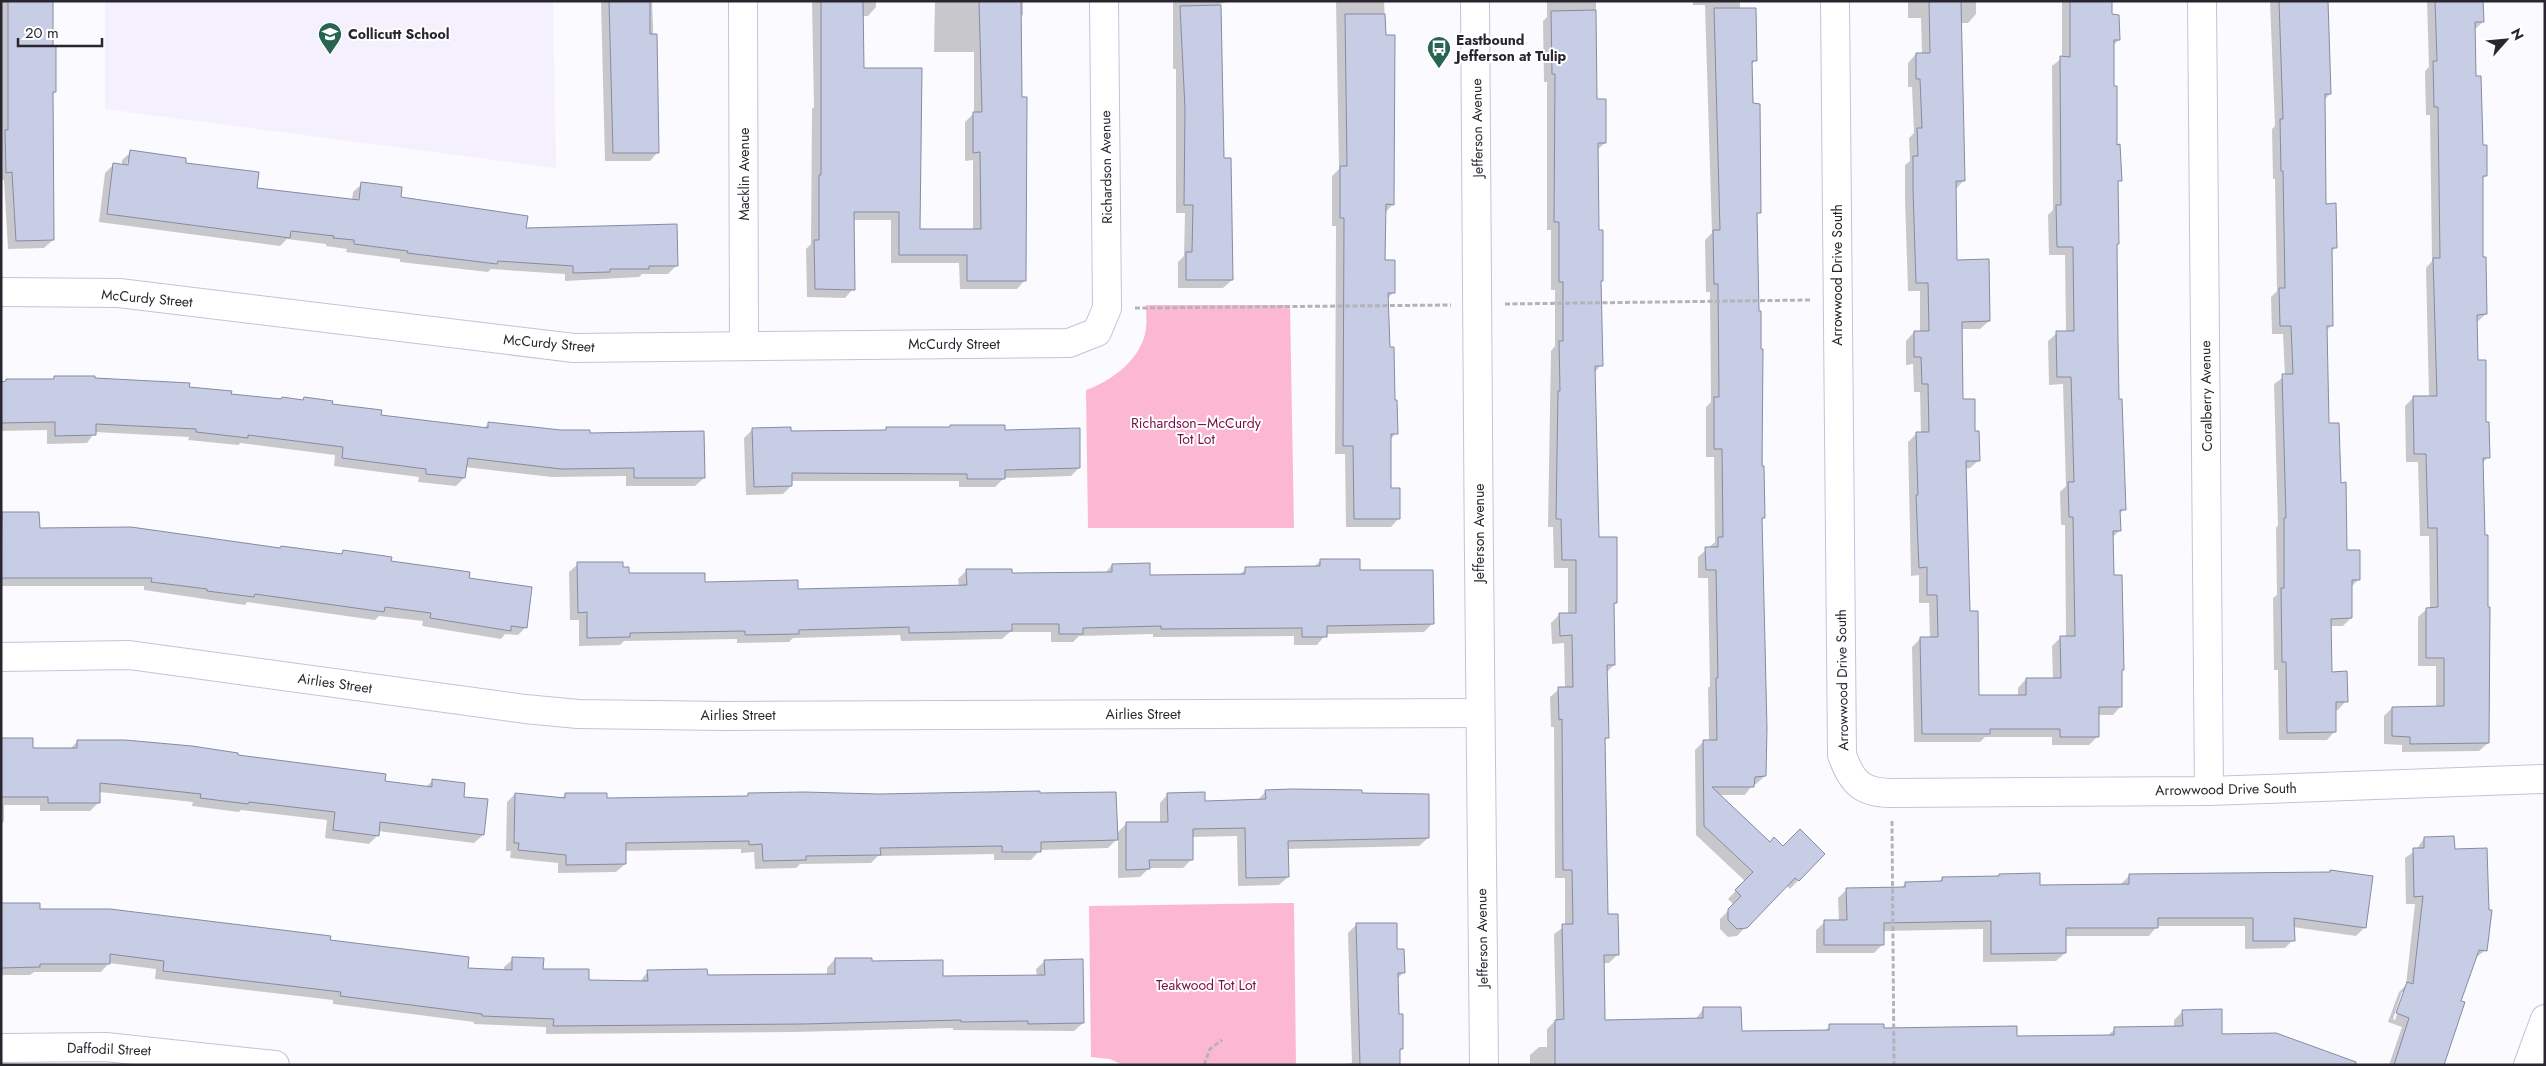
<svg xmlns="http://www.w3.org/2000/svg" width="2546" height="1066" font-family="Jost,sans-serif">
<style>
.built{fill:#f4f0fd}
.green{fill:#fcb8d1}
.shadow{fill:#0003;fill-rule:evenodd}
.building{fill:#c8cde6;stroke:#868ba2}
.lines{fill:none;stroke-linecap:round;stroke-linejoin:round}
.minor-casing{stroke:#c9c0d8;stroke-width:30}
.path{stroke:#b4b3b9;stroke-width:3;stroke-dasharray:5 2.5;stroke-linecap:butt}
.minor{stroke:#fff;stroke-width:28}
.labels{text-anchor:middle;stroke-width:4;stroke-linejoin:round;paint-order:stroke}
.poi-label{font-size:14px;font-weight:bold;fill:#29262f;stroke:#fff;text-anchor:start}
.street-label{font-size:14px;fill:#29262f;stroke:#fff}
.park-label{font-size:14px;fill:#790c46;stroke:#fff}
</style>
<rect width="100%" height="100%" fill="#fbfaff"/>
<polygon class="built" points="105,1 553,1 556,168 105,109"/>
<g class="green">
<path d="M1146,305H1290L1294,528H1088L1086,390C1112,381 1143,358 1146,328C1147,321 1146,312 1146,305Z"/>
<polygon points="1294,903 1296,1065 1123,1065 1110,1059 1091,1057 1089,906"/>
</g>
<g class="shadow">
<polygon points="1,1 51,1 55,92 52,95 53,240 44,248 8,249 4,180 1,180"/>
<polygon points="601,1 652,1 658,152 650,161 605,161"/>
<polygon points="812,1 876,1 876,7 868,16 862,16 862,69 919,231 973,231 973,160 965,161 965,122 974,113 974,52 934,52 935,1 1023,1 1023,15 1020,17 1025,280 1017,289 960,289 959,263 891,263 891,220 853,220 853,289 845,298 807,297 806,249 811,244 812,109 814,107"/>
<polygon points="1173,1 1230,1 1220,4 1223,160 1232,280 1223,288 1178,288 1178,262 1184,256 1185,213 1176,213 1176,69 1173,69"/>
<polygon points="1336,1 1384,1 1393,204 1385,213 1384,262 1394,292 1387,299 1388,349 1396,433 1390,440 1390,490 1399,518 1391,527 1346,527 1345,454 1335,454 1336,226 1332,226 1332,176 1339,169"/>
<polygon points="1547,1 1596,1 1596,100 1605,143 1597,150 1598,231 1602,281 1600,283 1601,365 1594,373 1598,539 1616,603 1613,606 1614,665 1606,673 1607,738 1604,741 1607,915 1618,954 1609,963 1603,963 1603,1021 1695,1020 1703,1009 1740,1033 1824,1032 1830,1026 2016,1037 2107,1036 2115,1029 2174,1027 2174,1020 2183,1011 2221,1035 2328,1065 1530,1065 1530,1055 1539,1047 1547,1047 1547,1029 1556,1020 1554,934 1565,926 1565,878 1555,878 1554,727 1551,727 1550,697 1559,689 1565,688 1564,643 1552,644 1551,623 1559,615 1568,614 1568,568 1554,568 1553,527 1548,527 1551,351 1555,346 1555,290 1551,290 1551,230 1547,230 1547,82 1544,82 1543,21 1547,17"/>
<polygon points="1693,1 1740,1 1740,9 1755,61 1751,65 1760,212 1756,216 1764,518 1760,521 1765,776 1756,784 1753,784 1745,795 1719,795 1770,843 1783,848 1823,854 1790,889 1786,885 1737,936 1728,937 1720,929 1720,919 1734,905 1728,899 1745,881 1696,835 1695,750 1704,741 1709,741 1708,688 1710,686 1708,578 1698,578 1698,557 1715,542 1714,457 1706,457 1706,407 1711,402 1710,292 1706,292 1705,240 1712,233 1705,5 1693,5"/>
<polygon points="1908,1 1976,1 1976,14 1968,23 1960,23 1964,180 1956,189 1956,261 1989,321 1980,329 1961,329 1962,401 1974,433 1979,460 1970,468 1965,469 1969,613 1978,697 2018,696 2018,688 2026,679 2053,679 2052,646 2061,637 2066,637 2065,525 2061,525 2060,492 2066,486 2063,384 2049,385 2048,341 2057,333 2066,333 2065,255 2049,255 2048,215 2053,210 2052,66 2062,58 2062,1 2111,1 2111,16 2119,40 2112,46 2116,146 2120,180 2117,183 2118,243 2116,246 2118,401 2124,509 2119,515 2120,530 2112,538 2113,576 2123,670 2121,672 2121,706 2113,715 2098,715 2098,736 2089,745 2052,745 2052,737 1985,737 1980,742 1914,742 1912,647 1920,639 1930,638 1929,603 1919,603 1919,575 1911,576 1908,442 1917,433 1921,433 1920,392 1914,392 1913,364 1906,365 1906,341 1914,332 1920,332 1920,291 1908,291 1905,199 1905,165 1910,161 1909,138 1914,133 1912,87 1908,87 1908,63 1916,54 1922,54 1921,18 1908,18"/>
<polygon points="2270,1 2327,1 2330,94 2324,100 2325,205 2336,247 2331,252 2332,325 2326,331 2328,424 2339,484 2345,551 2359,579 2351,587 2351,618 2343,626 2330,626 2331,673 2346,701 2338,710 2335,710 2335,731 2327,740 2279,740 2278,670 2274,670 2273,598 2277,595 2276,528 2278,525 2274,384 2285,376 2283,334 2272,334 2271,297 2277,291 2275,179 2273,179 2272,129 2275,126"/>
<polygon points="2427,1 2482,1 2483,22 2474,30 2475,77 2486,176 2482,179 2482,259 2486,314 2477,322 2476,361 2488,457 2482,464 2490,657 2487,660 2488,743 2479,751 2402,752 2402,745 2384,744 2384,716 2392,708 2436,707 2436,666 2418,666 2418,617 2427,609 2430,609 2429,536 2420,536 2418,462 2406,462 2405,406 2413,398 2429,397 2426,268 2432,261 2430,115 2426,115 2425,71 2429,67"/>
<path d="M131,152L184,164L255,189L352,200L353,192L362,184L399,198L676,266L668,274H642L639,277L565,281V274L491,269L488,272L400,262V259L346,252L347,249L326,246V244L287,239L280,246L99,222L105,173L114,164L122,165V160ZM128,159H130L126,171Z"/>
<polygon points="93,380 188,388 230,395 302,401 304,399 379,417 483,429 489,423 589,434 704,478 695,486 626,486 626,476 552,477 465,467 464,478 456,486 418,482 419,477 334,466 335,455 241,443 238,445 188,440 189,437 95,432 87,443 47,444 47,430 1,431 1,382"/>
<polygon points="753,429 790,433 884,432 887,429 1003,431 1079,468 1071,476 1004,478 995,487 959,487 959,481 791,481 791,486 783,494 746,495 744,438"/>
<polygon points="2,514 38,529 340,555 343,552 468,580 526,627 518,635 505,634 501,639 422,626 423,621 379,616 375,620 247,602 245,605 144,590 144,586 1,586"/>
<polygon points="1321,560 1359,572 1432,624 1424,632 1326,634 1317,645 1294,645 1294,636 1153,637 1153,634 1079,636 1073,642 1051,642 1051,632 1010,632 1002,639 901,641 900,635 793,638 789,642 737,643 737,639 624,641 620,645 579,646 579,620 570,620 569,572 578,564 622,568 628,575 797,590 959,586 958,579 967,570 1011,574 1105,573 1112,565 1149,576 1239,575 1246,569 1314,567"/>
<polygon points="1,739 32,749 70,749 78,741 236,756 384,782 426,787 433,780 462,798 483,835 474,843 378,831 378,835 369,844 325,838 327,820 241,810 239,812 192,806 193,802 99,792 99,802 90,811 40,811 40,805 4,805 4,821 1,825"/>
<polygon points="1266,791 1360,794 1428,838 1419,846 1287,849 1288,877 1279,885 1238,886 1237,836 1191,837 1192,859 1183,868 1149,868 1140,877 1118,878 1118,838 1108,848 1040,850 1031,860 994,860 994,854 878,856 871,863 800,864 796,868 755,869 754,852 741,853 741,849 624,851 625,864 616,872 558,873 558,863 510,858 511,851 506,851 507,802 515,794 562,798 566,794 606,799 745,798 749,794 1116,834 1126,824 1160,823 1160,803 1168,794 1204,802 1257,801"/>
<path d="M2424,838L2453,850L2486,950L2475,958L2459,1002L2442,1065H2389L2402,1027L2388,1022L2399,992L2406,985L2415,904H2406L2405,858L2416,850ZM2402,992H2405L2395,1020L2393,1019Z"/>
<polygon points="2331,871 2365,927 2356,936 2293,927 2293,940 2285,948 2245,949 2245,926 2157,926 2149,936 2065,936 2065,953 2056,961 1983,962 1983,929 1883,931 1883,944 1874,953 1816,953 1816,930 1825,922 1839,921 1838,898 1847,889 1901,888 1906,883 1938,883 1943,878 1997,877 1999,875 2038,886 2121,884 2129,876 2329,873"/>
<polygon points="1,904 38,911 329,941 466,970 504,971 504,967 513,959 542,970 587,981 640,982 648,971 706,976 827,975 827,968 835,959 871,962 942,977 1037,976 1036,969 1045,961 1083,1023 1074,1031 953,1030 953,1028 795,1032 546,1034 546,1027 474,1024 474,1022 333,1004 333,1000 155,979 156,969 109,963 101,972 34,972 30,975 1,975"/>
<polygon points="1356,925 1396,950 1403,973 1397,979 1398,1015 1402,1049 1398,1052 1398,1065 1337,1065 1352,1063 1348,933"/>
</g>
<g class="building">
<polygon points="8,1 53,1 53,46 56,46 56,92 53,92 54,240 16,241 12,172 6,173 5,130 8,130"/>
<polygon points="609,1 650,1 650,34 657,34 659,153 613,153"/>
<polygon points="821,1 863,1 864,68 922,68 920,229 981,229 980,152 973,153 973,112 982,112 979,1 1021,1 1022,97 1027,97 1026,281 967,281 967,255 899,255 899,212 854,212 855,290 815,289 814,240 819,240 819,175 821,175"/>
<polygon points="1929,1 1961,1 1965,181 1956,181 1957,260 1989,259 1990,321 1962,322 1963,399 1975,399 1975,431 1979,431 1980,461 1966,461 1970,611 1978,611 1979,695 2026,695 2026,678 2061,678 2060,636 2075,636 2073,517 2069,517 2068,482 2074,482 2071,377 2057,377 2056,331 2074,331 2073,247 2057,247 2056,205 2061,205 2060,56 2070,57 2070,1 2112,1 2112,14 2119,15 2120,40 2114,40 2114,86 2117,86 2117,145 2120,144 2122,181 2118,181 2119,244 2117,244 2118,341 2119,399 2122,399 2126,510 2120,510 2121,531 2113,531 2114,575 2122,575 2124,670 2122,670 2122,707 2099,707 2099,737 2060,737 2060,729 1990,729 1990,734 1922,734 1920,637 1938,637 1937,595 1927,595 1927,567 1919,568 1916,495 1918,495 1916,432 1929,432 1928,384 1922,384 1921,357 1914,357 1914,331 1929,331 1928,283 1916,283 1913,190 1913,156 1918,156 1917,128 1922,128 1920,79 1916,79 1916,53 1930,53"/>
<polygon points="2279,1 2328,1 2331,94 2325,94 2326,204 2336,203 2337,248 2332,248 2333,326 2327,326 2329,423 2339,423 2341,483 2346,482 2347,550 2360,550 2360,580 2352,580 2352,618 2331,619 2332,672 2347,671 2348,702 2336,702 2336,732 2287,733 2286,662 2282,662 2281,588 2284,588 2284,518 2286,518 2282,374 2293,374 2291,326 2280,326 2279,288 2285,288 2283,171 2281,171 2280,119 2283,119"/>
<polygon points="2435,1 2483,1 2484,22 2475,22 2476,76 2481,76 2483,145 2487,145 2487,176 2483,176 2483,257 2486,257 2487,314 2477,315 2478,360 2486,360 2486,422 2489,422 2490,458 2483,458 2485,535 2488,535 2488,607 2490,607 2489,743 2410,744 2410,737 2392,736 2392,707 2444,706 2444,658 2426,658 2426,608 2438,607 2437,528 2428,528 2426,454 2414,454 2413,396 2437,396 2433,258 2440,258 2438,107 2434,107 2433,61 2437,61"/>
<polygon points="1221,5 1224,158 1231,158 1233,280 1186,280 1186,252 1192,252 1193,205 1184,205 1185,109 1180,6"/>
<polygon points="1714,8 1756,8 1757,61 1752,61 1753,103 1760,104 1761,213 1757,213 1759,311 1761,311 1761,349 1763,349 1762,466 1764,466 1765,518 1762,518 1767,729 1766,776 1755,777 1754,787 1712,787 1770,842 1774,837 1783,846 1800,829 1825,854 1799,881 1795,878 1747,928 1737,929 1728,920 1728,909 1741,896 1735,890 1753,872 1704,826 1703,740 1717,740 1716,678 1718,678 1716,570 1706,570 1705,547 1718,547 1718,537 1723,537 1722,449 1714,449 1714,397 1719,397 1718,284 1714,284 1713,230 1720,230"/>
<polygon points="1596,10 1597,99 1606,99 1606,143 1598,143 1599,230 1603,230 1603,281 1601,281 1603,366 1595,366 1599,537 1617,537 1617,603 1614,603 1615,665 1607,665 1609,738 1605,738 1608,914 1618,914 1619,955 1604,955 1605,1020 1703,1018 1703,1007 1741,1007 1742,1031 1829,1030 1829,1024 1884,1024 1884,1028 2017,1026 2017,1036 2114,1035 2114,1027 2183,1026 2182,1010 2222,1009 2222,1034 2276,1033 2356,1062 2356,1065 1555,1065 1555,1020 1564,1019 1562,924 1573,924 1572,870 1563,870 1562,719 1559,720 1558,687 1573,687 1572,635 1560,636 1559,613 1576,613 1576,560 1562,560 1561,519 1556,519 1558,391 1560,391 1559,341 1563,341 1563,282 1559,282 1559,222 1554,222 1555,74 1552,74 1551,11"/>
<polygon points="1345,14 1385,14 1386,35 1395,35 1394,205 1386,204 1385,260 1395,260 1395,293 1388,293 1390,347 1394,347 1395,400 1397,400 1398,434 1391,434 1391,488 1400,488 1400,519 1354,519 1353,446 1343,446 1344,218 1340,218 1340,166 1347,166"/>
<polygon points="130,150 186,158 186,163 259,172 257,188 359,200 361,182 402,187 401,197 528,216 526,228 677,224 678,266 649,266 649,269 610,269 610,272 573,273 573,266 498,261 497,264 407,253 408,251 354,244 354,240 333,238 334,236 291,231 290,238 107,214 113,163 128,165"/>
<polygon points="54,376 95,376 95,378 190,383 189,387 232,391 231,394 281,399 282,397 303,400 304,397 333,401 332,404 382,410 381,415 488,428 488,422 561,430 590,430 590,433 704,431 705,478 634,478 634,468 561,469 468,458 465,478 426,474 426,469 342,458 343,447 248,435 248,438 196,432 196,429 96,424 96,435 55,436 55,422 1,423 1,382 6,381 6,379 54,379"/>
<polygon points="950,425 1005,425 1005,430 1080,428 1080,468 1005,470 1005,479 967,479 967,474 792,473 792,486 754,487 752,428 791,427 791,431 886,430 886,427 950,427"/>
<polygon points="2,512 39,512 40,528 131,527 280,548 281,546 342,554 343,550 392,557 391,561 470,572 469,578 532,587 527,628 511,626 511,631 430,618 431,613 385,607 384,612 255,594 254,597 207,591 207,589 151,582 152,578 1,578"/>
<polygon points="1320,559 1360,559 1360,570 1433,570 1434,624 1327,626 1327,637 1302,637 1302,628 1161,629 1161,626 1083,628 1083,634 1059,634 1059,624 1012,624 1012,631 909,633 909,627 799,630 799,634 745,635 745,631 630,633 630,637 587,638 587,612 578,613 577,562 623,562 623,567 629,567 629,573 705,573 705,582 798,580 798,589 967,585 966,569 1012,569 1012,573 1112,572 1112,564 1150,563 1150,575 1245,574 1245,567 1320,566"/>
<polygon points="1,738 33,738 33,748 77,748 77,740 125,740 192,746 238,753 238,755 386,774 385,781 432,787 432,779 465,783 464,797 488,799 484,835 380,822 379,836 333,830 335,812 249,802 248,804 200,798 201,794 100,783 100,803 48,803 48,797 1,797"/>
<polygon points="1292,789 1362,790 1362,793 1429,794 1429,838 1288,841 1289,877 1246,878 1245,828 1193,829 1193,860 1149,860 1150,869 1126,870 1126,822 1168,822 1167,793 1205,792 1205,801 1266,799 1265,790"/>
<polygon points="1040,791 1040,793 1116,792 1118,840 1041,842 1041,852 1002,852 1002,846 880,848 881,855 806,856 806,860 763,861 762,844 749,845 749,841 626,843 626,864 566,865 566,855 518,850 519,843 514,843 515,793 565,798 565,793 607,793 607,798 748,796 748,793 804,792 879,794"/>
<polygon points="2454,836 2455,849 2487,848 2489,910 2492,910 2487,951 2479,950 2461,1001 2465,1002 2444,1065 2394,1065 2409,1018 2396,1013 2407,982 2413,984 2423,896 2414,897 2413,848 2424,848 2424,837"/>
<polygon points="2330,870 2373,876 2366,928 2294,918 2295,941 2253,941 2253,918 2158,918 2158,928 2066,928 2066,953 1991,954 1991,921 1884,923 1884,945 1824,945 1824,920 1847,920 1846,888 1905,887 1905,882 1942,881 1942,877 1999,876 1999,874 2040,873 2040,885 2129,884 2129,874 2330,872"/>
<polygon points="1,903 40,903 40,909 110,909 331,936 330,940 469,957 468,968 512,970 512,957 544,958 543,969 589,969 589,980 648,981 647,970 707,969 708,975 835,974 835,958 872,958 872,961 943,960 943,976 1045,975 1044,960 1083,959 1084,1023 1028,1024 1028,1021 961,1022 961,1020 804,1024 553,1026 554,1019 482,1016 482,1014 340,996 341,992 163,971 164,961 110,954 110,964 40,964 40,967 1,968"/>
<polygon points="1356,923 1397,923 1397,949 1404,949 1405,973 1398,973 1399,1014 1403,1014 1403,1049 1400,1049 1400,1065 1360,1065"/>
</g>
<g class="lines">
<g class="minor-casing">
<g id="minor">
<polyline points="743,1 744,346"/>
<path d="M1475,1C1479,356 1478,710 1484,1065"/>
<path d="M1835,1L1842,755C1852,783 1862,793 1892,793L2209,791L2545,779"/>
<polyline points="2202,1 2209,791"/>
<polyline points="1,292 119,293 574,348 1069,343 1097,332 1107,308 1104,1"/>
<polyline points="1,657 129,655 525,709 578,714 725,716 1478,713"/>
<polyline points="1,1048 106,1047 275,1065"/>
<polyline points="2528,1065 2545,1019"/>
</g>
</g>
<g class="path">
<polyline points="1505,304 1811,300"/>
<polyline points="1135,308 1451,305"/>
<polyline points="1892,821 1894,1065"/>
<polyline points="1204,1065 1210,1049 1222,1040"/>
</g>
<use href="#minor" class="minor"/>
</g>
<defs>
<g id="school-pin" transform="scale(1.25)"><path d="M0 17L-7.5 6A9.5 9.5 0 1 1 7.5 6Z" fill="#276551" stroke="#fff"/><path d="M0-5L7-2L0 1L-7-2ZM-4 1L0 2.5L4 1V4Q0 6-4 4Z" fill="#fff"/></g>
<g id="bus-pin" transform="scale(1.25)"><path d="M0 17L-7.5 6A9.5 9.5 0 1 1 7.5 6Z" fill="#276551" stroke="#fff"/><path d="M-5-6H5V4H4V6H2V4H-2V6H-4V4H-5ZM-3.5-4V0h7V-4ZM-3.5 1.2v1.5H-2V1.2ZM2 1.2v1.5H3.5V1.2Z" fill="#fff"/></g>
</defs>
<g fill-rule="evenodd">
<use href="#school-pin" x="330" y="34"/>
<use href="#bus-pin" x="1439" y="48"/>
</g>
<g class="labels">
<g class="poi-label">
<text x="348" y="39">Collicutt School</text>
<text x="1456" y="45">Eastbound<tspan x="1456" dy="16">Jefferson at Tulip</tspan></text>
</g>
<g class="street-label">
<text transform="translate(1477 128) rotate(-91)" y="5">Jefferson Avenue</text>
<text transform="translate(1106 167) rotate(-91)" y="5">Richardson Avenue</text>
<text transform="translate(744 174) rotate(-90)" y="5">Macklin Avenue</text>
<text transform="translate(1837 275) rotate(-90)" y="5">Arrowwood Drive South</text>
<text transform="translate(147 298) rotate(5)" y="5">McCurdy Street</text>
<text transform="translate(549 343) rotate(5)" y="5">McCurdy Street</text>
<text x="954" y="349">McCurdy Street</text>
<text transform="translate(2206 396) rotate(-91)" y="5">Coralberry Avenue</text>
<text transform="translate(1479 533) rotate(-90)" y="5">Jefferson Avenue</text>
<text transform="translate(1842 680) rotate(-91)" y="5">Arrowwood Drive South</text>
<text transform="translate(335 683) rotate(8)" y="5">Airlies Street</text>
<text x="1143" y="719">Airlies Street</text>
<text x="738" y="720">Airlies Street</text>
<text transform="translate(2226 789) rotate(-1)" y="5">Arrowwood Drive South</text>
<text transform="translate(1482 938) rotate(-91)" y="5">Jefferson Avenue</text>
<text transform="translate(109 1049) rotate(2)" y="5">Daffodil Street</text>
</g>
<g class="park-label">
<text x="1196" y="428">Richardson–McCurdy<tspan x="1196" dy="16">Tot Lot</tspan></text>
<text x="1206" y="990">Teakwood Tot Lot</text>
</g>
</g>
<rect width="2546" height="1066" fill="none" stroke="#29262f" stroke-width="5"/>
<g transform="translate(2506 40) rotate(63)" stroke="#ffffff" stroke-width="4" paint-order="stroke">
<path d="M0-4L9 19L0 12L-9 19Z" fill="#29262f"/>
<text y="-8" font-size="14" font-weight="bold" text-anchor="middle" fill="#29262f">N</text>
</g>
<path d="M18 38v8h84v-8" fill="none" stroke="#29262f" stroke-width="2.5"/>
<text x="25" y="38" font-size="15" fill="#29262f" stroke="#ffffff" stroke-width="4" paint-order="stroke">20 m</text>
</svg>
